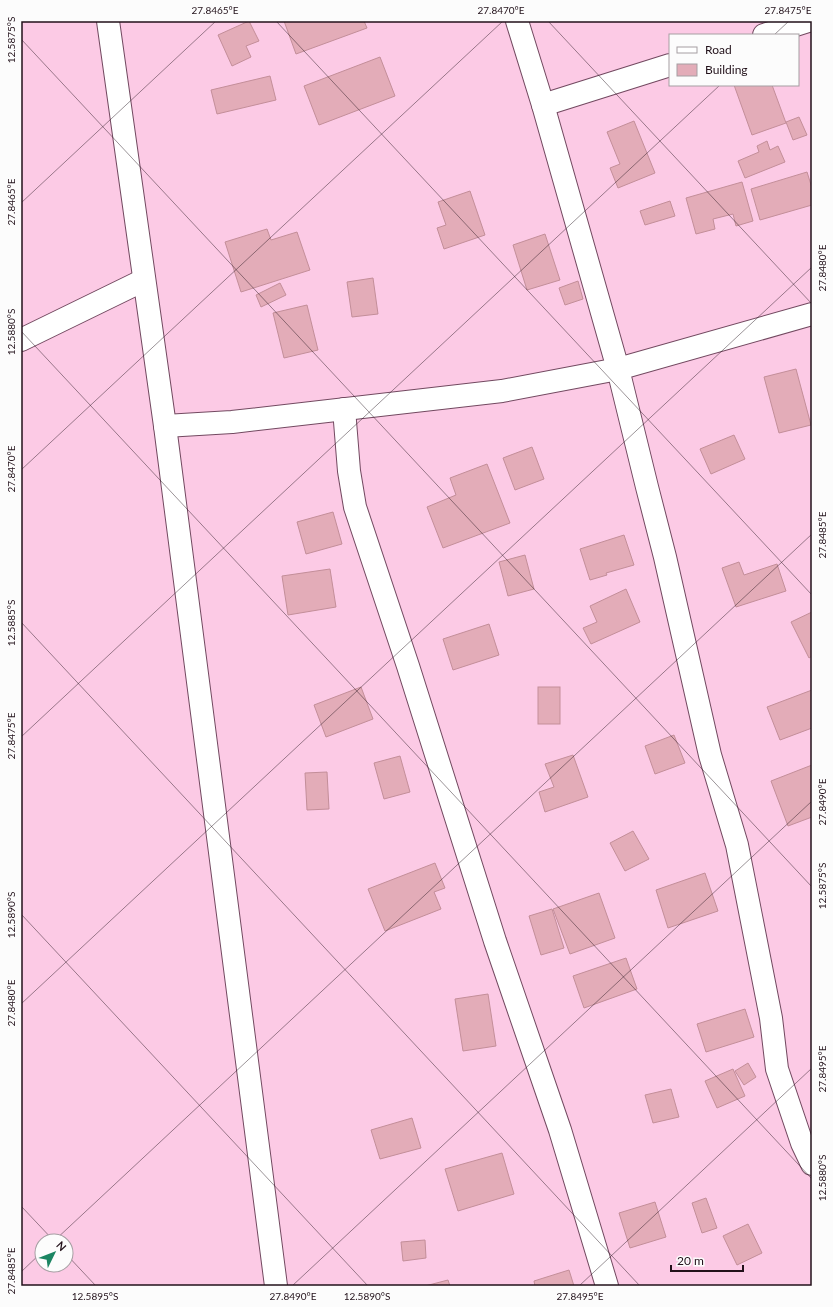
<svg xmlns="http://www.w3.org/2000/svg" width="833" height="1307" font-family="Lato,sans-serif">
<style>
.building{fill:#e3acb8;stroke:#c38e99}
.lines{fill:none;stroke-linecap:round;stroke-linejoin:round}
.minor-casing{stroke:#724960;stroke-width:24}
.minor{stroke:#fff;stroke-width:22}
.ticks{fill:none;stroke:#22111a;stroke-width:1;stroke-opacity:0.45}
.neatline{fill:none;stroke:#22111a;stroke-width:1.5}
.ticks-label{font-size:10px;text-anchor:middle;fill:#22111a}
</style>
<rect width="100%" height="100%" fill="#fccae5"/>
<g class="building">
<polygon points="249,21 259,41 246,46 251,57 232,66 218,35"/>
<polygon points="284,21 364,21 367,28 296,54"/>
<polygon points="380,57 395,96 319,125 304,86"/>
<polygon points="270,76 276,100 217,114 211,90"/>
<polygon points="734,85 772,85 786,123 752,135"/>
<polygon points="799,117 807,135 793,140 786,122"/>
<polygon points="634,121 655,173 618,188 610,168 620,164 607,132"/>
<polygon points="767,141 770,150 778,146 785,162 745,178 738,161 759,152 757,146"/>
<polygon points="807,172 812,188 812,205 760,220 751,189"/>
<polygon points="742,182 753,221 736,226 733,214 713,219 715,229 696,234 686,198"/>
<polygon points="470,191 485,235 444,249 437,228 446,225 438,202"/>
<polygon points="670,201 675,216 645,225 640,211"/>
<polygon points="267,229 271,240 297,232 310,270 241,292 225,242"/>
<polygon points="545,234 560,280 527,290 513,245"/>
<polygon points="373,278 378,314 352,317 347,282"/>
<polygon points="578,281 583,299 565,305 559,288"/>
<polygon points="280,283 286,295 261,307 256,295"/>
<polygon points="307,305 318,350 284,358 273,313"/>
<polygon points="796,369 811,425 779,433 764,377"/>
<polygon points="734,435 745,459 711,474 700,449"/>
<polygon points="532,447 544,479 515,490 503,458"/>
<polygon points="487,464 510,523 443,548 427,507 456,495 450,478"/>
<polygon points="333,512 342,544 306,554 297,522"/>
<polygon points="624,535 634,565 606,573 607,575 590,580 580,549"/>
<polygon points="525,555 534,589 508,596 499,562"/>
<polygon points="739,562 744,575 777,564 786,591 736,607 722,568"/>
<polygon points="330,569 336,607 288,615 282,576"/>
<polygon points="626,589 640,622 591,644 583,628 597,622 590,606"/>
<polygon points="812,612 812,656 809,658 791,622"/>
<polygon points="489,624 499,655 453,670 443,639"/>
<polygon points="361,687 373,719 326,737 314,705"/>
<rect x="538" y="687" width="22" height="37"/>
<polygon points="812,690 812,728 780,740 767,707"/>
<polygon points="674,735 685,763 655,774 645,746"/>
<polygon points="573,755 588,797 545,812 539,792 554,787 545,764"/>
<polygon points="400,756 410,792 384,799 374,763"/>
<polygon points="812,765 812,817 788,826 771,781"/>
<polygon points="327,772 329,809 307,810 305,773"/>
<polygon points="633,831 649,859 625,871 610,843"/>
<polygon points="435,863 445,888 434,892 441,909 385,931 368,889"/>
<polygon points="705,873 718,911 668,928 656,890"/>
<polygon points="599,893 615,938 570,954 553,909"/>
<polygon points="552,909 564,948 541,955 529,916"/>
<polygon points="626,958 637,989 584,1008 573,976"/>
<polygon points="488,994 496,1046 463,1051 455,999"/>
<polygon points="745,1009 754,1037 706,1052 697,1024"/>
<polygon points="748,1063 756,1077 744,1085 735,1071"/>
<polygon points="733,1069 745,1096 717,1108 705,1081"/>
<polygon points="671,1089 679,1117 653,1123 645,1095"/>
<polygon points="412,1118 421,1148 380,1159 371,1130"/>
<polygon points="502,1153 514,1194 458,1211 445,1169"/>
<polygon points="706,1198 717,1228 702,1233 692,1203"/>
<polygon points="655,1202 666,1237 630,1248 619,1213"/>
<polygon points="748,1224 762,1253 737,1265 723,1236"/>
<polygon points="425,1240 426,1258 403,1261 401,1242"/>
<polygon points="569,1270 574,1286 535,1286 534,1281"/>
<polygon points="448,1280 450,1286 425,1286"/>
</g>
<g class="lines">
<g class="minor-casing">
<g id="minor">
<polyline points="108,21 165,426 276,1286"/>
<polyline points="517,21 543,105 618,369 647,487 665,557 710,755 737,845 771,1018 777,1069 802,1143 812,1164"/>
<polyline points="764,35 808,21"/>
<polyline points="543,105 670,65"/>
<polyline points="21,340 144,280"/>
<polyline points="344,409 349,471 355,507 408,666 495,941 560,1130 607,1286"/>
<polyline points="165,426 232,422 502,391 618,369 812,314"/>
</g>
</g>
<use href="#minor" class="minor"/>
</g>
<path class="ticks" d="M276,21L812,595M548,21L812,304M774,35L789,21M21,39L812,887M21,203L216,21M21,331L812,1179M21,470L503,21M21,622L640,1286M21,737L720,85M21,914L368,1286M21,1004L812,267M21,1206L54,1241M54,1241L812,534M66,1254L96,1286M21,1272L42,1252M292,1286L812,801M579,1286L812,1068"/>
<rect width="833" height="1307" fill="none" stroke="#fcfcfc" stroke-width="44"/>
<rect x="669" y="34" width="130" height="52" fill="#fcfcfc" stroke="#a59ea2"/>
<rect x="677" y="47" width="20" height="6" fill="#ffffff" stroke="#a59ea2"/>
<text x="705" y="54" font-size="12" fill="#22111a">Road</text>
<rect x="677" y="64" width="20" height="12" fill="#e3acb8" stroke="#a59ea2"/>
<text x="705" y="74" font-size="12" fill="#22111a">Building</text>
<g transform="translate(54 1253) rotate(47)"><circle r="19" fill="#fcfcfc" stroke="#a59ea2"/>
<path d="M0-3L7 15L0 10L-7 15Z" fill="#1b8562"/>
<text y="-6" font-size="11" font-weight="bold" text-anchor="middle" fill="#22111a">N</text>
</g>
<path d="M671 1265v6h72v-6" fill="none" stroke="#22111a" stroke-width="2"/>
<text x="677" y="1265" font-size="12" fill="#22111a" stroke="#fcfcfc" stroke-width="3" paint-order="stroke">20 m</text>
<rect x="22" y="22" width="789" height="1263" class="neatline"/>
<g class="ticks-label">
<text x="215" y="14">27.8465°E</text>
<text x="501" y="14">27.8470°E</text>
<text x="788" y="14">27.8475°E</text>
<text transform="translate(11 40) rotate(-90)" y="4">12.5875°S</text>
<text transform="translate(11 202) rotate(-90)" y="4">27.8465°E</text>
<text transform="translate(822 268) rotate(-90)" y="4">27.8480°E</text>
<text transform="translate(11 332) rotate(-90)" y="4">12.5880°S</text>
<text transform="translate(11 469) rotate(-90)" y="4">27.8470°E</text>
<text transform="translate(822 535) rotate(-90)" y="4">27.8485°E</text>
<text transform="translate(11 623) rotate(-90)" y="4">12.5885°S</text>
<text transform="translate(11 736) rotate(-90)" y="4">27.8475°E</text>
<text transform="translate(822 802) rotate(-90)" y="4">27.8490°E</text>
<text transform="translate(822 886) rotate(-90)" y="4">12.5875°S</text>
<text transform="translate(11 915) rotate(-90)" y="4">12.5890°S</text>
<text transform="translate(11 1003) rotate(-90)" y="4">27.8480°E</text>
<text transform="translate(822 1069) rotate(-90)" y="4">27.8495°E</text>
<text transform="translate(822 1178) rotate(-90)" y="4">12.5880°S</text>
<text transform="translate(11 1271) rotate(-90)" y="4">27.8485°E</text>
<text x="95" y="1300">12.5895°S</text>
<text x="293" y="1300">27.8490°E</text>
<text x="367" y="1300">12.5890°S</text>
<text x="580" y="1300">27.8495°E</text>
</g>
</svg>
